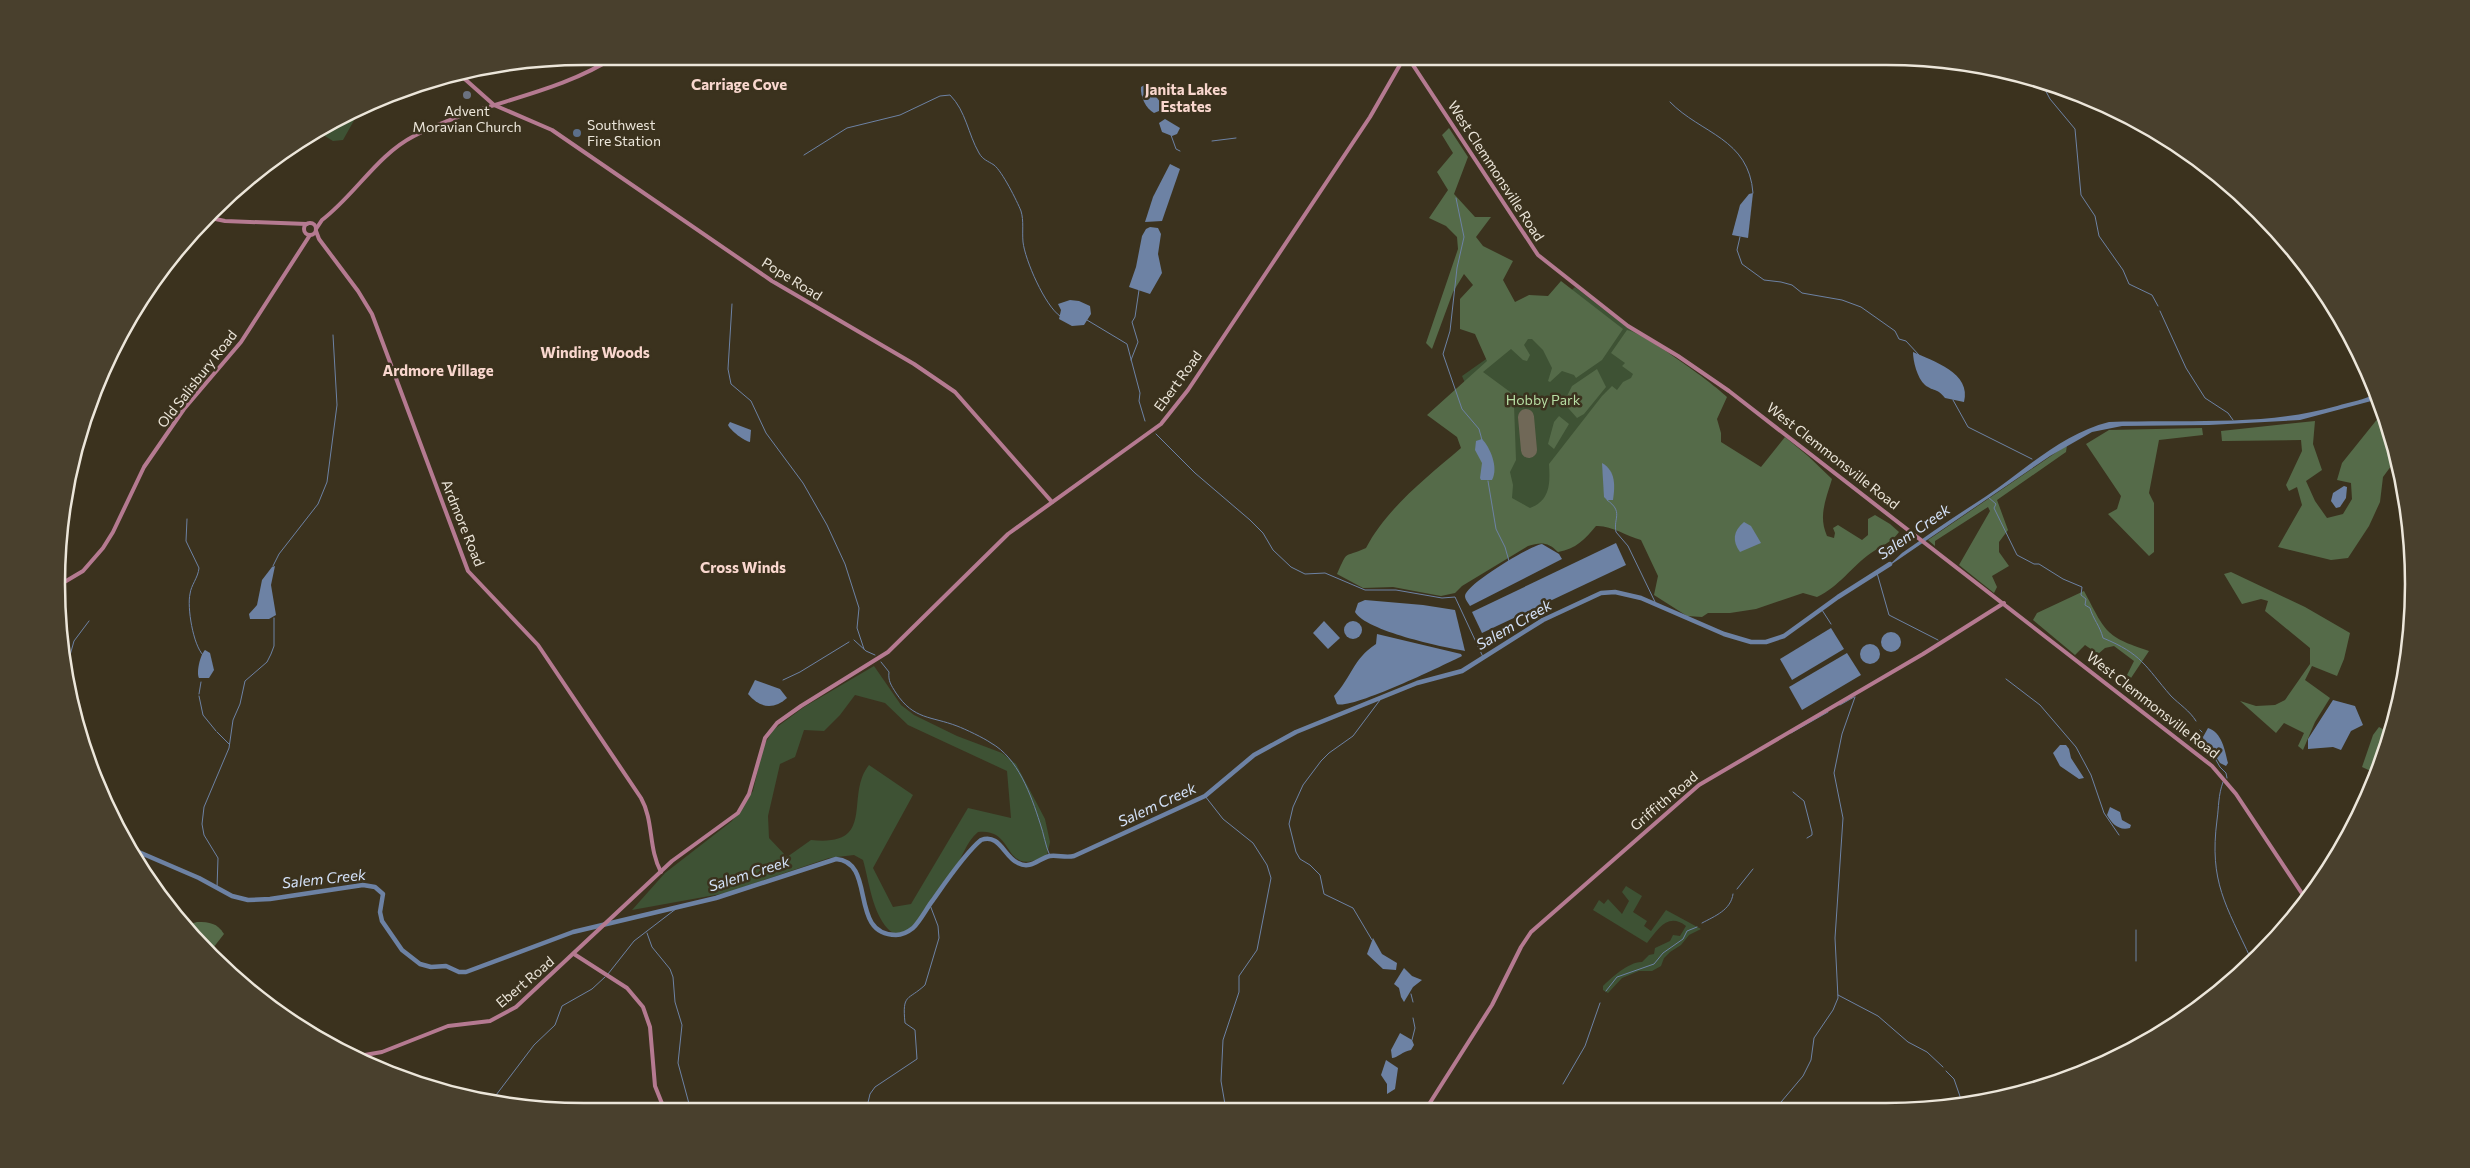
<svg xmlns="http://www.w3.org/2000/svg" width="2470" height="1168" font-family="Commissioner,sans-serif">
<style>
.green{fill:#3e5234;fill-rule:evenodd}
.forest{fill:#556b49}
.water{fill:#6d82a4}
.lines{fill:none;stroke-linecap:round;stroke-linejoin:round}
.stream{stroke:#6d82a4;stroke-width:1}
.river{stroke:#6d82a4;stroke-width:4.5}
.runway{stroke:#706857;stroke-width:16}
.secondary{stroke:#b57a91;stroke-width:4}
.worship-dot{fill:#6b7280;stroke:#3b321e;stroke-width:2}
.service-dot{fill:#5c6f8a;stroke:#3b321e;stroke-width:2}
.labels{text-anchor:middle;stroke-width:5;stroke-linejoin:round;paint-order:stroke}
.poi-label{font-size:14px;fill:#ece6da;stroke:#3b321e}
.street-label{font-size:14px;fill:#ece6da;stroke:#3b321e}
.park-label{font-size:14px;fill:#b7dea4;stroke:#3b321e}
.neighbourhood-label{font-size:15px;font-weight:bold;fill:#f9d7ce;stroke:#3b321e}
.water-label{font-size:15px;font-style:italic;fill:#d4e2f9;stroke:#3b321e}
.rim{fill:none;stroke:#ece6da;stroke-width:2.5}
</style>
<rect width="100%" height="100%" fill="#3b321e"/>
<g class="green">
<polygon points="361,108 343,140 333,141 315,130"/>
<polygon points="1575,287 1627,327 1656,345 1553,510 1522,515 1504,505 1479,416 1462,376 1533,326"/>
<path d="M874,666L901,705L914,715L957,736L1002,753L1016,764L1045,819L1050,842L1047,855C1001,880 1017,827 978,832C966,842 962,858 954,871C946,883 918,922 909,929C902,934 893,935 888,929C872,912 869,881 863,860L854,855L829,858L726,893L632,910L665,873L732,821L753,791L763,747L773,730L804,707ZM855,695L885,703L908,725L1007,771L1011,818L968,808L911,904L893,907L873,868L913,795L869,765C844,796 878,847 811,840L787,857L769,838L768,816L780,764L795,757L804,730L824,731L840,715Z"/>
<path d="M1626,886L1642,896L1633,912L1647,921L1644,926L1651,931L1666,910L1701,929L1689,935L1681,945L1670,952L1664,958L1661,966L1652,971H1639L1622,978L1608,993L1603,990V986C1611,978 1630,961 1642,962L1649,955L1654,954L1655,948L1670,941L1673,935L1680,936L1686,926C1668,912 1658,929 1647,943L1593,910L1599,900L1604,904L1608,899L1622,914L1629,901L1622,892Z"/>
</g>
<g class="forest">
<path d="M1449,128L1468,157L1454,194L1475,217H1491L1476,237L1483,246L1513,261L1503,280L1515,302L1529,295L1548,296L1561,281L1623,329L1602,360L1576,378L1574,375L1562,371L1550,382L1548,381L1552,368L1543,350L1532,339H1528L1524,345L1530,355L1527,361L1523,360L1511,349L1483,372L1517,397L1514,405L1516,460L1510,472L1513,485L1512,498L1530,508C1551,500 1550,482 1549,464L1602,396L1612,386L1617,390L1623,382L1631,378L1633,374L1622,366L1625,363L1611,353L1627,330C1644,333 1713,383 1727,397L1717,419L1721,433V442L1761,467L1785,437L1808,456L1832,479C1826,499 1818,516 1827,536L1834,538L1835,533L1833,528L1838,525L1862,540L1868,535V519L1875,515L1890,524L1899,532C1892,542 1881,546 1871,553C1852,566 1839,587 1817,597L1803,593L1756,609L1730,613H1708L1702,617L1687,616L1654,595L1658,576L1641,540C1626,536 1611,525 1596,526C1585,539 1576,549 1558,552C1548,542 1541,542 1528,546L1462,586L1455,593L1441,596L1393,587L1363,588L1337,574C1349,548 1342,559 1366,548C1387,508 1426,478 1461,448L1457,437L1427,415L1487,361L1475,334L1460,329V299L1473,285L1464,274L1453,292L1432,349L1426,343L1458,249L1457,237L1446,226L1429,218L1448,190L1437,172L1453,153L1442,135Z"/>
<polygon points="1597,369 1606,387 1584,414 1577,418 1562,401 1563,396 1567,396 1572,386"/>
<polygon points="2383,412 2397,458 2383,477 2380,502 2369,526 2348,558 2331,560 2278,547 2302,505 2297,487 2289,491 2286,485 2302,451 2301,440 2222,441 2221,431 2315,421 2313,444 2322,470 2306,481 2315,501 2327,518 2343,514 2352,499 2351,483 2337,480 2342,463"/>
<polygon points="1559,416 1569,424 1554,449 1548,444 1554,422"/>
<polygon points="2202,428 2203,435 2159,440 2149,493 2154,503 2154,552 2149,556 2108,514 2117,509 2121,496 2086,444 2109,430"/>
<polygon points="2067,445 2066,452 1997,500 2008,530 1999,542 1999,552 2009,566 1992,576 1997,587 1994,593 1959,565 1990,511 1988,507 1935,541 1935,546 1928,540"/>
<polygon points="2231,572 2305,607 2350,633 2344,659 2337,676 2312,666 2305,680 2330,698 2315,722 2303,750 2298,746 2304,733 2284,723 2276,733 2240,701 2256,706 2275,705 2285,700 2310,664 2310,648 2265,611 2268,601 2261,599 2242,604 2224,574"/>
<path d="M2084,591C2106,632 2104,636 2149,651L2131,678L2127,675L2134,661L2114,646L2105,648L2098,654L2085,645L2075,655L2033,620L2037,613Z"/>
<polygon points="2379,727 2390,733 2377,774 2362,767 2373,735"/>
<path d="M197,922C210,922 217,923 224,934L213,948L204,949L183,926Z"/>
<path d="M240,972C257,988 276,1003 295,1016C311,1026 329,1031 340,1047L339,1050L320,1041L236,981L233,977Z"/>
</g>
<g class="water">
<path d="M1146,84L1161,103L1159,111L1154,113C1146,109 1140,96 1141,87Z"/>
<polygon points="1165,119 1180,128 1177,134 1172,136 1162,132 1159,123"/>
<polygon points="1170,164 1180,169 1162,221 1145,222 1153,197"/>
<polygon points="1753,193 1748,238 1732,235 1740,205 1749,194"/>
<polygon points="1150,227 1158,228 1161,234 1158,254 1162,273 1150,294 1129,287 1136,267 1142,236 1146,229"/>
<polygon points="1070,300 1079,301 1090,306 1091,314 1084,325 1072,326 1059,319 1061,310 1058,304"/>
<path d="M1913,352C1933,361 1972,373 1964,402L1945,398C1936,387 1934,392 1925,385C1917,378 1913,361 1913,352Z"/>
<path d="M2377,393L2378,398L2375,400L2300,420L2209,425L2122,426L2092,432L2050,456L1886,568L1902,553C1929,534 1957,515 1985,497C2024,471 2061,434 2109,422C2185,419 2263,427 2337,406C2350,402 2364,400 2377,393Z"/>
<path d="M730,422L751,430L750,442C744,441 731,431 728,425Z"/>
<path d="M1482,439C1490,447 1499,468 1492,480H1481L1480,478L1482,463L1475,450L1476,441Z"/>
<path d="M1602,463C1616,471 1615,486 1613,500H1607L1604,497Z"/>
<polygon points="2344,486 2347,487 2346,498 2340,507 2336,508 2331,501 2333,493"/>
<path d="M1744,522L1751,526L1761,543L1740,552C1732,541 1733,531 1744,522Z"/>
<polygon points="1616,543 1626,565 1482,633 1472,612"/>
<path d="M1542,544L1559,554L1562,559L1470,606C1468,603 1465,599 1465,596C1466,584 1530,546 1542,544Z"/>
<polygon points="275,566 271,585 276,615 269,619 250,619 249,614 257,605 262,580 272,567"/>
<path d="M1365,600L1423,605L1455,610L1465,651C1442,647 1366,631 1355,612L1358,603Z"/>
<circle cx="1353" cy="630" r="9"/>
<polygon points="1324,621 1340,638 1328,649 1313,633"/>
<polygon points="1831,628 1844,649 1792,680 1780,659"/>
<circle cx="1891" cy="642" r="10"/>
<path d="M1377,634L1461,654L1462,656C1444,665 1351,710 1337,704L1334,696C1352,677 1352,660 1376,644Z"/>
<circle cx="1870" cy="654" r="10"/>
<path d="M205,650L210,653L214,670L209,678H199C196,673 200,655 205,650Z"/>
<polygon points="1847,653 1861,675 1802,710 1789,687"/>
<path d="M755,680L780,689L787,698C774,710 759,708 748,694Z"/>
<polygon points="2333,700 2355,706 2363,725 2351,731 2341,750 2333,747 2308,749 2308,739"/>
<path d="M2208,728C2222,732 2225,751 2228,763L2226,766L2220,763L2203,737Z"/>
<polygon points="2060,745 2066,745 2069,749 2071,758 2084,778 2079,779 2060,766 2053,753"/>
<path d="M2110,807L2120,812L2122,820L2131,825L2130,828C2119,831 2112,824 2107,815Z"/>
<polygon points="1373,938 1382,954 1397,963 1396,970 1383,969 1367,954"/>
<polygon points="1404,968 1412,976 1422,980 1413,987 1404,1002 1401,997 1399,988 1394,984"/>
<path d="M1400,1033L1412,1040L1414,1045L1411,1050C1403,1051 1397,1058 1392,1058L1391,1050Z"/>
<polygon points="1386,1060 1398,1068 1395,1089 1387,1094 1387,1084 1381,1075"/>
</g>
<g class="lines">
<g class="stream">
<polyline points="1126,56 1131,64"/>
<polyline points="2041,82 2050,99 2075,129 2081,195 2095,216 2099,236 2123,270 2129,284 2152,295 2158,306"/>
<path d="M1670,102C1701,134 1749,138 1753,193"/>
<polyline points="1171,135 1176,149 1180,151"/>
<polyline points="1212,141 1236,138"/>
<path d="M804,155L847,128L900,115L940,96L950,95C966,111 968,134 979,153C983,160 988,161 994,165C1002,171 1017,201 1021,211C1024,221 1022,231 1023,242C1025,260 1045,306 1060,316"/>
<polyline points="1456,198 1464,237 1457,268 1450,331 1443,354 1462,409 1479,429 1482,440"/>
<polyline points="1740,237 1737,250 1742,264 1764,280 1781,282 1792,285 1802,293 1842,300 1861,307 1895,331 1899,339 1906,341 1919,355"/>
<polyline points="732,304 728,369 731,384 751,401 766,433 803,483 827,525 845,564 859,608 857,628 864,649"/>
<polyline points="2160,311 2186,368 2205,398 2228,413 2233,420"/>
<polyline points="1087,320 1127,344 1140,393 1139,401 1145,421"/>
<polyline points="1131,360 1138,342 1132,322 1135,317 1139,290"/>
<polyline points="1953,400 1968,427 2032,459"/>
<polyline points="1156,434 1195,473 1250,520 1263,533 1273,550 1291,567 1305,574 1325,573 1365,590 1396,590 1442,598 1455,597 1483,657"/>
<polyline points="1488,481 1496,529 1505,547 1509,561"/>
<path d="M1988,497L1996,504L1994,508L2017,555L2034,564H2039L2063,579L2082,587L2081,595L2086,599L2085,605L2090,608C2093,619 2100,626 2103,638C2142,654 2145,666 2171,696C2179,704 2190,711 2196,721"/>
<path d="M1607,500C1624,512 1613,518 1616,532L1628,546L1657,606"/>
<path d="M187,519L186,541L199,568C198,578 191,585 190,594C187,607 193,645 203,655"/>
<polyline points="273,566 279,554 318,504 327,482 337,405 333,335"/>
<polyline points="1877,573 1889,615 1938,640"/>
<polyline points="1822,610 1831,624"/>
<polyline points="854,640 866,651 875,655"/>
<path d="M881,662L889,672C888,681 891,685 896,693C914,720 931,716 957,726C965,729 984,738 991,743C1018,758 1031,795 1040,823C1044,834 1045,845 1050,856"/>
<polyline points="65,673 74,641 89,621"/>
<polyline points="2006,679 2040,705 2076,747 2091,775 2104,813 2119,835"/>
<polyline points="783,680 800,672 849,642"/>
<polyline points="199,694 201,682"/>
<polyline points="199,696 203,715 216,731"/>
<polyline points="1840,705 1854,697"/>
<polyline points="2200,730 2202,732"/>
<polyline points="217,732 229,744"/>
<polyline points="1791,733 1828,712"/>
<polyline points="2203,737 2220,767 2226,773 2227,778"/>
<path d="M2223,782C2218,796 2219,806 2217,820C2209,882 2226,905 2251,959"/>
<polyline points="1793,792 1804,801 1812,832 1812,835 1807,838"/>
<polyline points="1205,796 1223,819 1253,843 1267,865 1271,878 1257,950 1239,976 1239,992 1223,1040 1221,1081 1226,1110"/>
<polyline points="217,888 218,858 204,835 202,824 204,807 229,748 233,720 240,704 245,681 267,662 271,654 274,646 274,618"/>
<polyline points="1737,889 1753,869"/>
<path d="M1702,923C1715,916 1731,910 1733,894"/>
<polyline points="2136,930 2136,961"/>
<polyline points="647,933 652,947 670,969 673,977 675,1002 682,1025 678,1063 691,1111"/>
<polyline points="1372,940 1353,908 1324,894 1320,875 1310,865 1300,859 1296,852 1289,824 1293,807 1303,785 1321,761 1329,753 1353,736 1383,696"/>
<polyline points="608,974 634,941 681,905"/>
<polyline points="1606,991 1617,977 1654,964 1663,953 1683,939 1687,931 1697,927"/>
<polyline points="1411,994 1413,1002"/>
<polyline points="1838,995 1878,1016 1908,1042 1927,1052 1943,1067"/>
<polyline points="1412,1040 1415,1028 1413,1018"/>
<polyline points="1946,1071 1954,1079 1963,1105"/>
<polyline points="1563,1084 1585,1046 1600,1003"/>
<polyline points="1782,1102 1783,1108"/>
<polyline points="490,1103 534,1045 555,1025 562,1006 592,989 605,977"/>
<polyline points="1776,1108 1803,1076 1811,1060 1814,1038 1833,1010 1838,998 1835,938 1843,818 1834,773 1842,734 1855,697"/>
<path d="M866,1111L870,1094L875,1087L917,1059L915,1030L905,1023C902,993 908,1001 925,985L939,938L938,926L930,905"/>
</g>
<path class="river" d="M127,847L199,878L232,896L248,900L270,899L363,885L375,887L383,894L380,912L382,921L402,950L420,964L431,967L446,966L459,972H466L573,932L716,898L836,859C877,862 848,935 896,935C902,935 908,932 913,928C921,920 926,909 933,900C945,883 965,853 981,840C1000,833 1004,857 1018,863C1031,870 1039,858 1050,856C1058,855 1066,858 1074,856L1205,796L1254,755L1296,732L1417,683L1462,671L1543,620L1601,593L1615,592L1641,598L1724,634L1751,642H1766L1784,636L1838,597L1890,564"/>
<polyline class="runway" points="1526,417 1529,450"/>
<g class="secondary">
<polyline points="1407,56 1538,255 1628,326 1678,356 1729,391 2212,766 2236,794 2307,901"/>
<polyline points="458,73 494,105 552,130 772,281 914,364 955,392 1052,502"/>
<polyline points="206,217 225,221 307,224"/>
<circle cx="310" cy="229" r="6"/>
<path d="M316,229L322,220C355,195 377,155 414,136C479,102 555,96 616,56"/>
<path d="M316,231L319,239L358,291L372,314L468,571L538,645L641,798C654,821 648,848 661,872"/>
<polyline points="56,587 83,571 103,548 113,532 144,467 184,409 241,342 310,235"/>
<polyline points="574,954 627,988 643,1007 650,1027 655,1086 665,1111"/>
<polyline points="353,1057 382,1052 448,1026 490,1021 516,1007 672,861 738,813 749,794 765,738 777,723 801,706 888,652 1008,534 1161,424 1188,390 1370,117 1405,56"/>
<polyline points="1426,1109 1492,1005 1521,947 1531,932 1699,785 1923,654 2004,603"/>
</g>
</g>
<circle class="worship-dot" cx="467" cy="95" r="5"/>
<circle class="service-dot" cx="577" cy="133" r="5"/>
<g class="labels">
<g class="poi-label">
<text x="467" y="116">Advent<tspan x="467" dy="16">Moravian Church</tspan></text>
<text x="587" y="130" text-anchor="start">Southwest<tspan x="587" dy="16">Fire Station</tspan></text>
</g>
<g class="street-label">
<text transform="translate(1496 171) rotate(57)" y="5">West Clemmonsville Road</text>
<text transform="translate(792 279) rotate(32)" y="5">Pope Road</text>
<text transform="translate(197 379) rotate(-52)" y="5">Old Salisbury Road</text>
<text transform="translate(1178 381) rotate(-54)" y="5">Ebert Road</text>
<text transform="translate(1833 456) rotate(38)" y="5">West Clemmonsville Road</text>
<text transform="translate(463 523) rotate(68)" y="5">Ardmore Road</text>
<text transform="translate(2153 705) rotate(38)" y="5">West Clemmonsville Road</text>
<text transform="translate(1664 801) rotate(-40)" y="5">Griffith Road</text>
<text transform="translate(525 982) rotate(-40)" y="5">Ebert Road</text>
</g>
<g class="park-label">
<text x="1543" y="405">Hobby Park</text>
</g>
<g class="neighbourhood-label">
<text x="739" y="90">Carriage Cove</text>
<text x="1186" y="95">Janita Lakes<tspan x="1186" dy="17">Estates</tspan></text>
<text x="595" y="358">Winding Woods</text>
<text x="438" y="376">Ardmore Village</text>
<text x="743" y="573">Cross Winds</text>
</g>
<g class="water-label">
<text transform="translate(1914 532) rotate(-35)" y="5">Salem Creek</text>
<text transform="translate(1514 625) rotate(-30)" y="5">Salem Creek</text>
<text transform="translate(1157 805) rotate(-25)" y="5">Salem Creek</text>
<text transform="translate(749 874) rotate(-18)" y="5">Salem Creek</text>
<text transform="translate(324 879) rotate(-6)" y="5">Salem Creek</text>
</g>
</g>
<path d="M0 0H2470V1168H0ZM584 65H1886A519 519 0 0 1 2405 584V584A519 519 0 0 1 1886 1103H584A519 519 0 0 1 65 584V584A519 519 0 0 1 584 65Z" fill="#49402d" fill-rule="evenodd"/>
<path class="rim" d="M584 65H1886A519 519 0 0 1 2405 584V584A519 519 0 0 1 1886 1103H584A519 519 0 0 1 65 584V584A519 519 0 0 1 584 65Z"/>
</svg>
